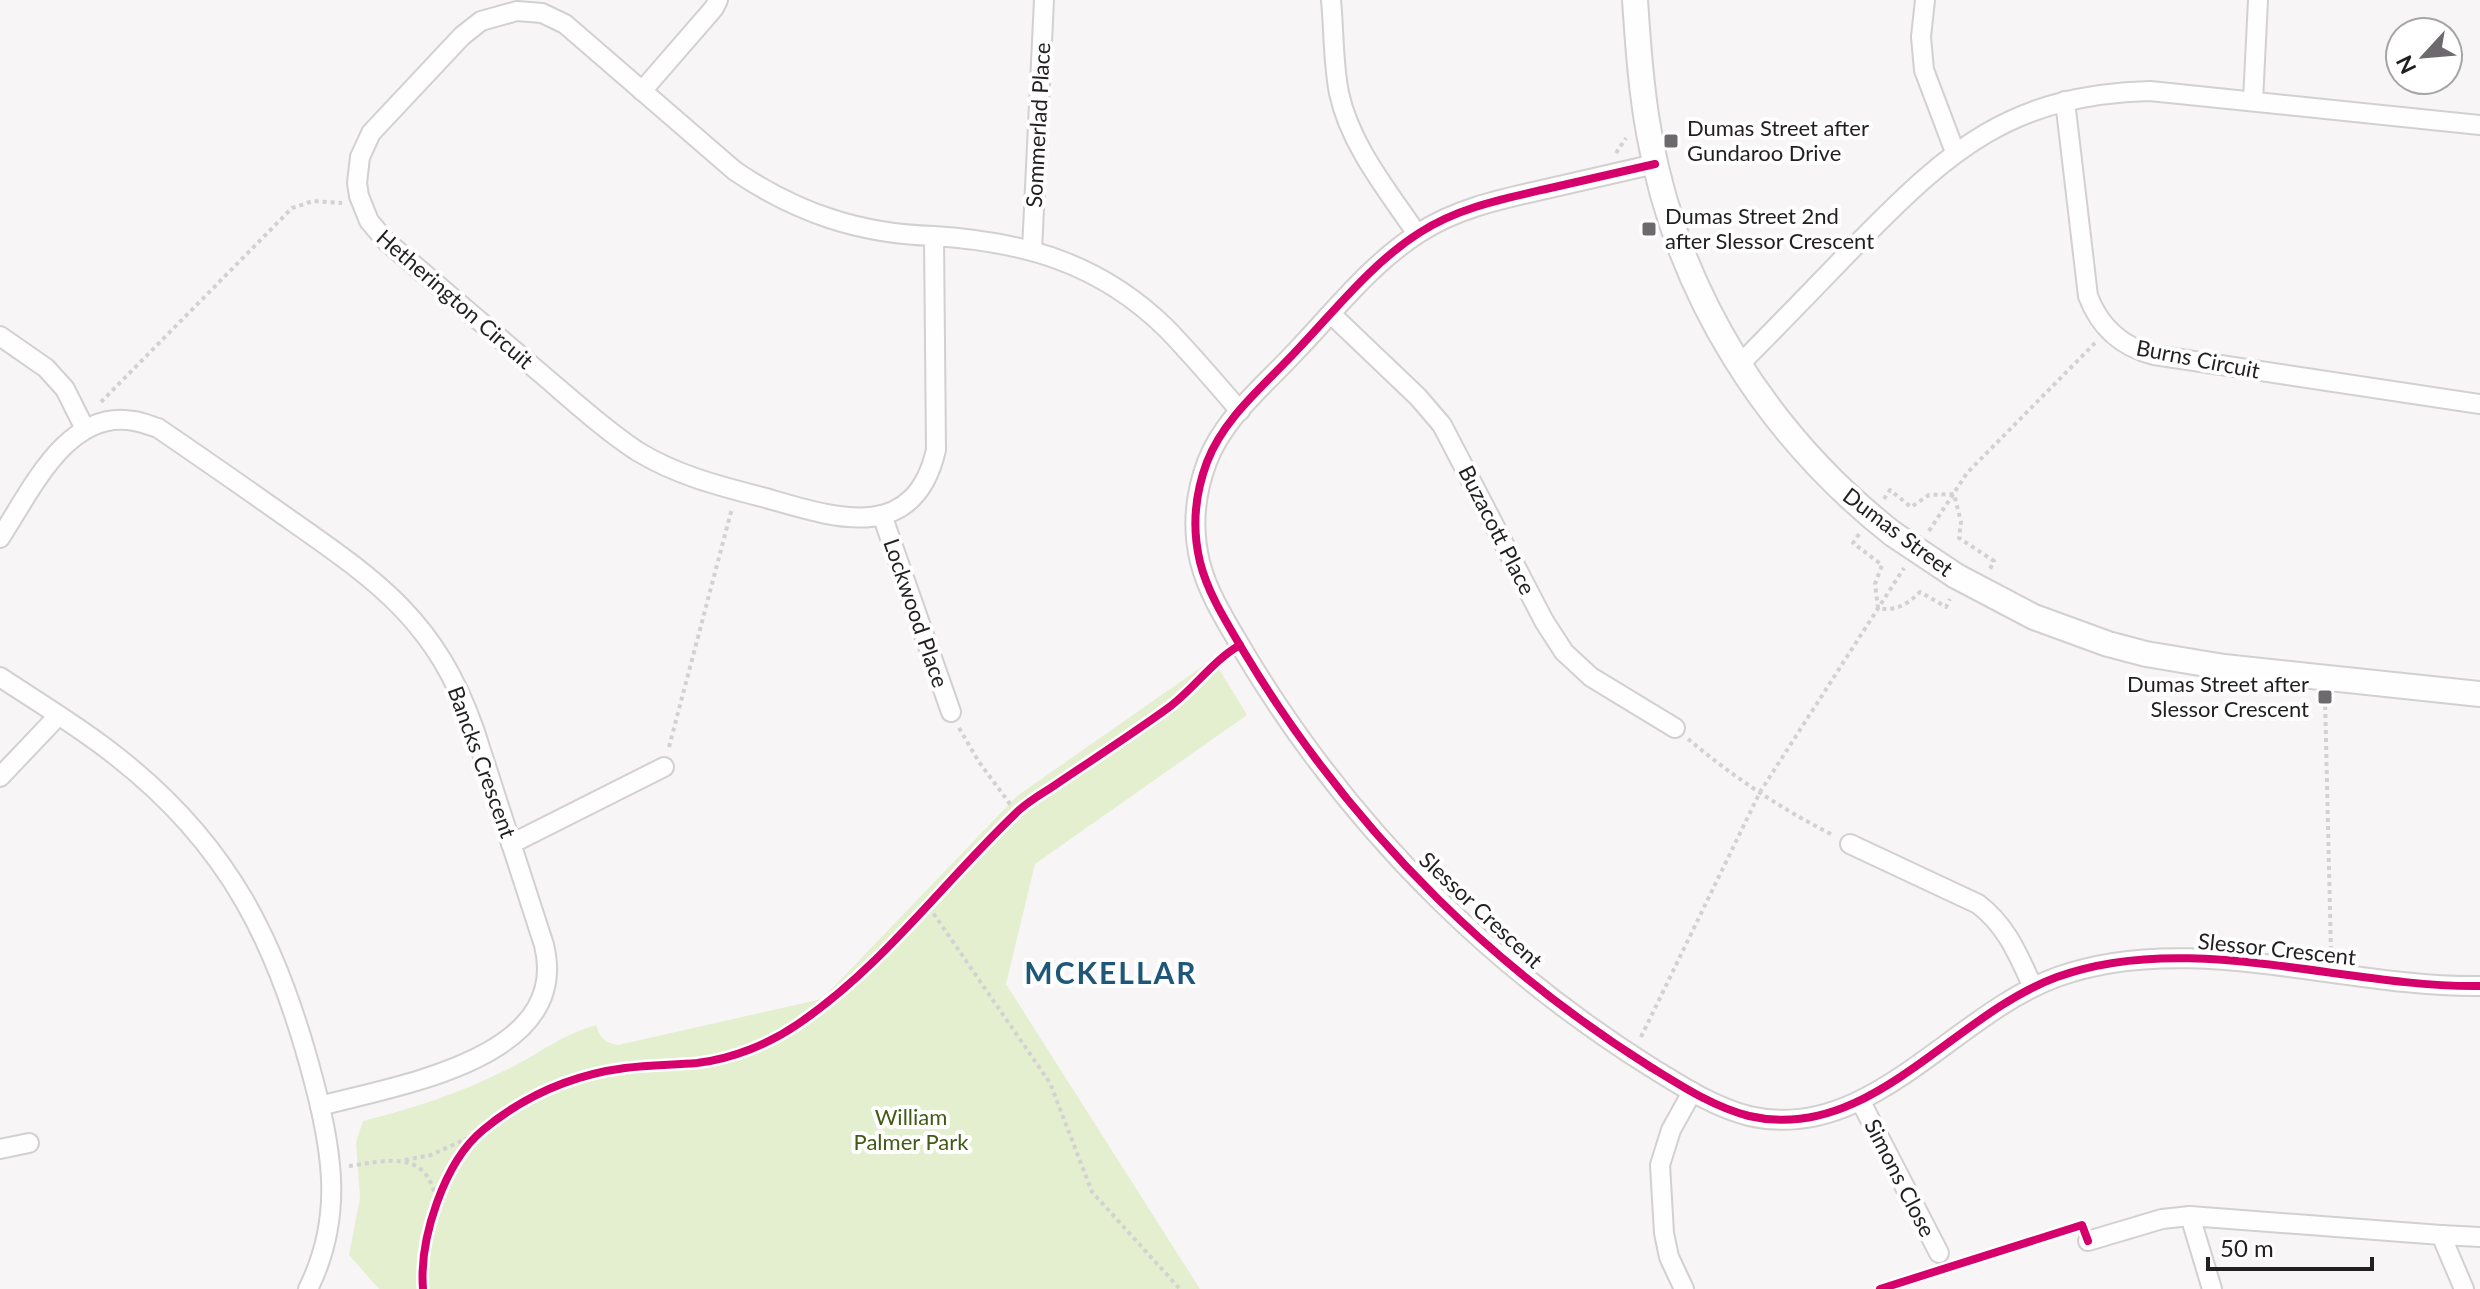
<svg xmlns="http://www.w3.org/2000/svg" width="2480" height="1289" font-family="Lato,sans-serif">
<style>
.green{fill:#e4efd0}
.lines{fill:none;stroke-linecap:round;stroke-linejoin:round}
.street-casing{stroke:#d2d0d1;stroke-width:22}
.secondary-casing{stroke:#d2d0d1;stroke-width:28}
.path{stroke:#d3d2d3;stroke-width:4;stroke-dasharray:4 4;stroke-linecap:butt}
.street{stroke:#fefefe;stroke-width:18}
.secondary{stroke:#fefefe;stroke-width:24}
.secondary-bridge-casing{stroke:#d2d0d1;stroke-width:28;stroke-linecap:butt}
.secondary-bridge{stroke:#fefefe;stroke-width:24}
.cycleway-casing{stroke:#fff;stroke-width:13}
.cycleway{stroke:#d6006c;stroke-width:8}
.poi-dot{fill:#6c6a6c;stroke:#fff;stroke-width:3}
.labels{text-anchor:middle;stroke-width:8;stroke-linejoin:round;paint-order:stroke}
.street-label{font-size:22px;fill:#211f21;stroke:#fff}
.poi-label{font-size:22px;fill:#211f21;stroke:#fff;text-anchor:start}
.park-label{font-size:22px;fill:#435914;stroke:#fff}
.district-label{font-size:30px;font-weight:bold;letter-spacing:2px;fill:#1e5778;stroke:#fff}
</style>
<rect width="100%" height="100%" fill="#f8f5f7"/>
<path class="green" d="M1213,659L1247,715L1035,864L1006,984L1200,1289H379L349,1255L360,1198L356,1142L363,1121C414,1108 461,1093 508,1069C539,1054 561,1035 596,1025C600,1038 605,1043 618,1045L822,999L1017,796Z"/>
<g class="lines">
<g class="street-casing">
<g id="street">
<path d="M1331,0C1334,30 1333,63 1339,93C1350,145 1388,191 1417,234"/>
<polyline points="1925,0 1921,37 1924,70 1955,152"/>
<polyline points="642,91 714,8 718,0"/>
<path d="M2065,101L2088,296C2100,328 2122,347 2154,355L2480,404"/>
<polyline points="2253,101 2258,0"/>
<path d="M1655,164C1619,172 1582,181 1546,189C1502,199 1457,208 1419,233C1372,263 1336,309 1298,349C1266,384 1224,417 1207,462C1195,494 1192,529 1200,562C1208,594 1227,623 1244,652C1298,742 1363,825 1438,899C1502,962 1573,1018 1649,1066C1680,1085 1713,1107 1749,1116C1869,1144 1951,1016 2057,977C2189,929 2344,988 2480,986"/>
<path d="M934,236C860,234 797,213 735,171L565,24L542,13L517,11L481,21L462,36L371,133L360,157L357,183L359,196L369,221L386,241C437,284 487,328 538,371C570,398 602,428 637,451C676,475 719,486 762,497C830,516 913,548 936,450L934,236C1025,242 1100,263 1167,329C1192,355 1216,383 1240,411"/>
<polyline points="1032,250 1044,0"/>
<polyline points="1331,314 1418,397 1442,425 1544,621 1564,652 1591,677 1675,728"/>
<polyline points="0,336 46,368 65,389 85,429"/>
<path d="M1739,365C1779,325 1818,284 1858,243C1950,149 2011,95 2150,91L2480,125"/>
<polyline points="882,515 951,712"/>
<path d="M0,538C30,493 67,408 134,421C142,422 151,426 158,428C202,458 245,488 289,519C379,582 436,621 474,729L544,945C572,1059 398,1085 320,1106"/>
<path d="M0,677C39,703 80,727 116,756C230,845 278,944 314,1082C333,1154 343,1219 308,1289"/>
<polyline points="0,777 58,716"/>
<polyline points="511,844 664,767"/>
<path d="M1850,844L1978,904C2007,926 2018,955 2033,987"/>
<polyline points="1861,1102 1939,1253"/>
<polyline points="0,1149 29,1143"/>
<polyline points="2441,1235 2480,1237"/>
<polyline points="2088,1241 2162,1219 2190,1216"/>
<polyline points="1684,1289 1669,1257 1664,1233 1660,1165 1671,1130 1692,1092"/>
<polyline points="2212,1289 2190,1216 2441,1235 2464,1289"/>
</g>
</g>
<g class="secondary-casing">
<g id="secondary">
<path d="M1635,0C1638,44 1641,89 1649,133C1677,293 1766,434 1893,534"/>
<polyline points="1956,576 2034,617 2108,644 2146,654 2224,667 2480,694"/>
</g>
</g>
<g class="path">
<polyline points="1616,153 1626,138"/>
<polyline points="101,402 292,208 313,201 342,203"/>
<polyline points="1884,499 1890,490 1911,507 1929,495 1954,494 1961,522 1959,538 1994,561 1989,571"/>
<polyline points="1929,531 1967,473 2095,343"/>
<path d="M1859,534L1853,543L1882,565L1875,584L1878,608C1895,612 1908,604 1920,592L1946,607L1950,599"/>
<polyline points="2325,698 2331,953"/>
<polyline points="959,728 979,762 1016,812"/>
<path d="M1688,739C1732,776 1781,809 1833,835"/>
<polyline points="669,747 732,508"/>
<polyline points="929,907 1050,1083 1092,1192 1180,1289"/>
<polyline points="1641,1037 1760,792 1904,568"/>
<polyline points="405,1160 431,1155 481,1132"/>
<path d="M349,1166C374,1163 410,1152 427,1176C432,1183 434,1193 438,1200"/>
</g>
<use href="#street" class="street"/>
<use href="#secondary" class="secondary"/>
<g class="secondary-bridge-casing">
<polyline id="secondary-bridge" points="1893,534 1956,576"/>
</g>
<use href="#secondary-bridge" class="secondary-bridge"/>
<g class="cycleway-casing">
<g id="cycleway">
<path d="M1655,164C1619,172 1582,181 1546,189C1502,199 1457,208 1419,233C1372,263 1336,309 1298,349C1266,384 1224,417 1207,462C1195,494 1192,529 1200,562C1208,594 1227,623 1244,652C1298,742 1363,825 1438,899C1502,962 1573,1018 1649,1066C1680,1085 1713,1107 1749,1116C1869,1144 1951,1016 2057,977C2189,929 2344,988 2480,986"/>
<path d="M423,1289C419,1239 444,1162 483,1130C524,1096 572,1075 625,1068C649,1065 673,1065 697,1063C732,1059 769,1044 798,1024C882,967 942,884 1014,815C1026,802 1044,793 1058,783C1095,758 1132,734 1168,708C1194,689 1212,661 1240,645"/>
<polyline points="1880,1289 2082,1225 2088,1241"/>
</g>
</g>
<use href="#cycleway" class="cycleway"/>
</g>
<g class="poi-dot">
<rect x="1663" y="133" width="16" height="16" rx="4"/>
<rect x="1641" y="221" width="16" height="16" rx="4"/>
<rect x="2317" y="689" width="16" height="16" rx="4"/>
</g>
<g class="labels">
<g class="street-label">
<text transform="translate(1038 125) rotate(-87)" y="8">Sommerlad Place</text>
<text transform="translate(455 299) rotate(41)" y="8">Hetherington Circuit</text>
<text transform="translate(2198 359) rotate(11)" y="8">Burns Circuit</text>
<text transform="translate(1497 530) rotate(63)" y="8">Buzacott Place</text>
<text transform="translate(1898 532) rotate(37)" y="8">Dumas Street</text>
<text transform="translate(916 613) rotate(71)" y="8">Lockwood Place</text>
<text transform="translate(482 762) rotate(70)" y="8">Bancks Crescent</text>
<text transform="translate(1481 910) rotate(43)" y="8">Slessor Crescent</text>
<text transform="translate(2277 949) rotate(6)" y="8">Slessor Crescent</text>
<text transform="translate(1900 1178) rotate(63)" y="8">Simons Close</text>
</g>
<g class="poi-label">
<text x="1687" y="136">Dumas Street after<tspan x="1687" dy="25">Gundaroo Drive</tspan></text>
<text x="1665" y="224">Dumas Street 2nd<tspan x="1665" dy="25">after Slessor Crescent</tspan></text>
<text x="2309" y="692" text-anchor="end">Dumas Street after<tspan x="2309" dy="25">Slessor Crescent</tspan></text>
</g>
<g class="park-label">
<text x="911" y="1125">William<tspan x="911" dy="25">Palmer Park</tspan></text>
</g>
<g class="district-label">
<text x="1111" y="984">MCKELLAR</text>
</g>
</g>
<g transform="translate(2424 56) rotate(244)"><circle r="38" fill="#ffffff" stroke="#a6a5a6" stroke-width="2"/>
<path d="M0-6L14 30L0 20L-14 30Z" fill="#6c6a6c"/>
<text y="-12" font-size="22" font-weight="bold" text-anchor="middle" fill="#211f21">N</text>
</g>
<path d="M2208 1257v12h164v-12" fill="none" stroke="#211f21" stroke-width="4"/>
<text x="2220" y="1257" font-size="24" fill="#211f21" stroke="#ffffff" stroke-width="6" paint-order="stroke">50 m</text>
</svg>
